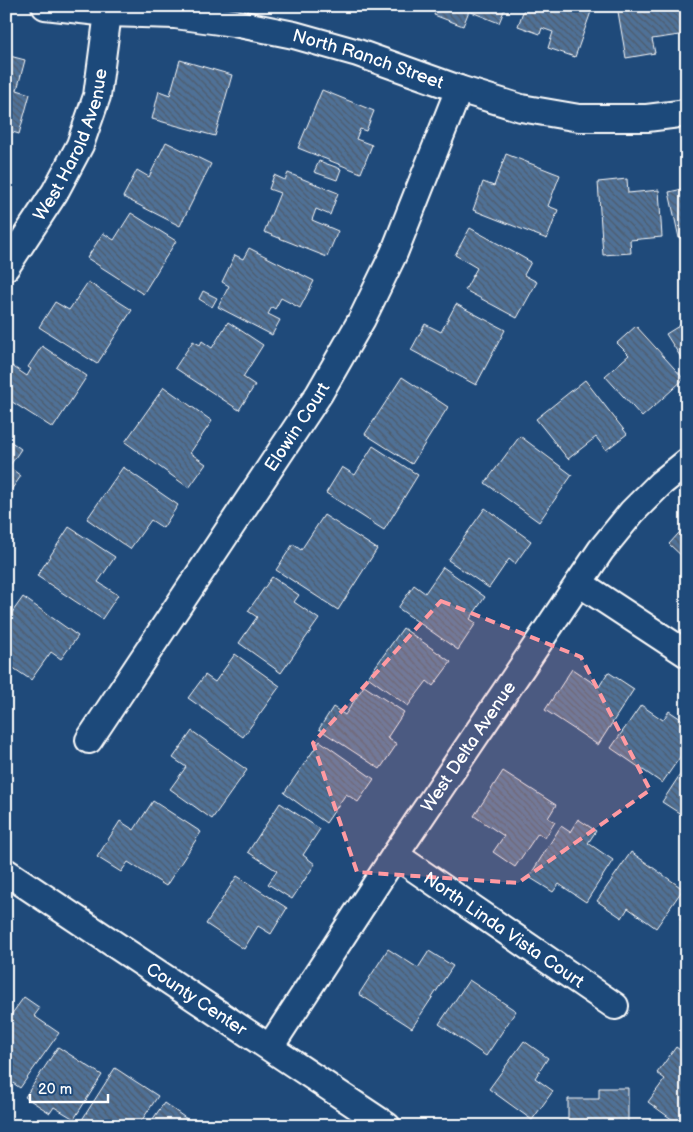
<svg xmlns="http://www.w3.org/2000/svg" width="693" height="1132" font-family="'Balsamiq Sans',sans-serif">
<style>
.building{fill:url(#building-back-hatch);stroke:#fff}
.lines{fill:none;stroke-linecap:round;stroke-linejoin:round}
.minor-casing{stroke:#fff;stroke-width:30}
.minor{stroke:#1f4a7a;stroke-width:26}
.marked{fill:#ff9aa2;fill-opacity:0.2;stroke:#ff9aa2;stroke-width:4;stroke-dasharray:10 6;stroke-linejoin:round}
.labels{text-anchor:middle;stroke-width:4.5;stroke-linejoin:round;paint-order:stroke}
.street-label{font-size:18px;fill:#fff;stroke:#1f4a7a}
</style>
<defs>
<pattern id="building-back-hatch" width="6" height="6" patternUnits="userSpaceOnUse" patternTransform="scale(1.25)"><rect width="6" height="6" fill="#507197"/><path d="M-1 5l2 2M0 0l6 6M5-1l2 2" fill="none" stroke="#4e5b6a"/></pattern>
</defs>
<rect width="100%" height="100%" fill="#1f4a7a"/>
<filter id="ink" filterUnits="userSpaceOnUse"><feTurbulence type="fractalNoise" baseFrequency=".02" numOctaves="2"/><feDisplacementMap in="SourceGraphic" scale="10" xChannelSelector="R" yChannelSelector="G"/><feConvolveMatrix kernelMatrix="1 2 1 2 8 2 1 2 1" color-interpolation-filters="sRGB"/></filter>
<g filter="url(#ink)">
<g class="building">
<polygon points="437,6 506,6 499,23 469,11 463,26 434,15"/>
<polygon points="525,6 593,6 575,57 548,48 553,32 542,28 540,34 518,26"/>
<polygon points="617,6 681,6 686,34 652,39 655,53 626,58"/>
<polygon points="6,55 25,60 17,90 30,94 19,134 6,130"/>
<polygon points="180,60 232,75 215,136 152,119 159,91 170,95"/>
<polygon points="322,90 374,111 366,131 360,129 356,139 372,145 361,173 298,148"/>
<polygon points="166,142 211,164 180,226 123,197 137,170 149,177"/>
<polygon points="506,154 560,175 548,206 558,210 547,239 473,210 483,182 494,186"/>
<polygon points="319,161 341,169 337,180 314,172"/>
<polygon points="288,173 338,193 330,215 316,209 312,220 338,231 327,257 264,232 280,193 269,189 274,175 285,180"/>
<polygon points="627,179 628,193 659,190 662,237 630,240 631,253 603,255 598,182"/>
<polygon points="687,188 687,236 679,238 669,192"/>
<polygon points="131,213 176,241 143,294 87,258 103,233 114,240"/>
<polygon points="470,228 531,262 524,275 537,282 517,318 465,290 477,268 455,255"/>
<polygon points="249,248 314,281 300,308 281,298 275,309 272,307 268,314 280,320 272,335 218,307 229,286 222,282 235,255 243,259"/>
<polygon points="88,282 132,310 97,364 39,327 55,302 69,310"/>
<polygon points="203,291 217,298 212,307 199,299"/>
<polygon points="456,304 505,330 476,385 411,350 425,324 441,332"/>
<polygon points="687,321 687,367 666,334"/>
<polygon points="228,322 263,345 243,377 255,385 239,410 175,368 193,341 200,345 202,341 212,348"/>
<polygon points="636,326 684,379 642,417 605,376 629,355 617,343"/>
<polygon points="42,346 87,376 53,428 6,398 6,376 12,366 27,376 31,369 28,367"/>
<polygon points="402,377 448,407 412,464 365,434"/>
<polygon points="585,380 627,434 606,450 596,437 568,459 536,419"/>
<polygon points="164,387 212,421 190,453 206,464 189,488 125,442"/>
<polygon points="520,436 572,475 539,522 485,483"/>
<polygon points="6,438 21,449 9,467 21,476 6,497"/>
<polygon points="373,446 418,475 384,530 326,493 342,467 355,475"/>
<polygon points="123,467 178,505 163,528 151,520 130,549 87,519"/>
<polygon points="485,508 531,541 515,564 509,559 489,588 448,560"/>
<polygon points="324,515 377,549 338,610 276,570 293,544 301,550"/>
<polygon points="687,524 687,561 669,544"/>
<polygon points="69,527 115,557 98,582 118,595 102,619 37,576"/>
<polygon points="687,566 687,580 680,573"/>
<polygon points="443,567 485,597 470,619 476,623 458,650 398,608 414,585 425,593"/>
<polygon points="272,577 299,595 294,602 319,619 281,673 239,643 257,617 248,611"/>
<polygon points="23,597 78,636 61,659 51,652 31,680 6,663 6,621"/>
<polygon points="403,628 451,662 433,686 427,681 408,706 368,677"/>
<polygon points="235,654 280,686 243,737 188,698 205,675 215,682"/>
<polygon points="572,669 599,687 608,672 634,689 598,745 545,710"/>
<polygon points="364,686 404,712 387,738 397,744 380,769 319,729 333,707 345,715"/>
<polygon points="641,705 663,720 669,711 687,723 687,747 662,783 611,748"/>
<polygon points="192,731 247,770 212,819 170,789 186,767 173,758"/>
<polygon points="320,741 374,779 358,802 346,794 326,823 284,793"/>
<polygon points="687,764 687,818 662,802"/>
<polygon points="503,771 556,805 548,818 555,822 545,838 538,833 515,867 493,852 504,836 474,816"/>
<polygon points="153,801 201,832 166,886 128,862 121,872 97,857 120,821 134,830"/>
<polygon points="280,803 320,829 303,855 315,864 292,899 268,884 277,871 248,852"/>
<polygon points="578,819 596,831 588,843 613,860 586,902 559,884 553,892 529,877 561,826 570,832"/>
<polygon points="631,852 683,889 656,928 628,908 622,918 597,901"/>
<polygon points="237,876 287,908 271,934 258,926 244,949 206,924"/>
<polygon points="687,915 687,932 680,918"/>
<polygon points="687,948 687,965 681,951"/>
<polygon points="388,949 418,968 429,951 453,966 412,1028 359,994"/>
<polygon points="469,980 516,1011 486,1056 439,1024"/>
<polygon points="24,997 40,1008 34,1016 59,1033 20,1088 6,1078 6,1022"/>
<polygon points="524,1041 548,1058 535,1078 553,1091 532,1120 489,1089"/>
<polygon points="58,1047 102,1075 74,1119 54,1107 50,1113 25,1097"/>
<polygon points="676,1047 687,1055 687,1126 681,1126 648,1102 665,1079 657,1073"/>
<polygon points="115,1068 158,1096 138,1126 78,1126"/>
<polygon points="599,1088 628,1088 628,1126 568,1126 568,1099 599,1099"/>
<polygon points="164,1103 197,1126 148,1126"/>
</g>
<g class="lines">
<g class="minor-casing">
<g id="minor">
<path id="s1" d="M45,6L108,13L175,15L234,23L294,35L358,53L459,89L521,108L579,118H647L687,113"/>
<path id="s2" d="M6,267L55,192L80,145L97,96L108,13"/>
<polyline points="579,583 687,654"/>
<path id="s3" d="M89,740L319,394L362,319L394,253L459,89"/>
<path id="s4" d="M395,855L615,1006"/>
<path id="s5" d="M6,872L387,1126"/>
<path id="s6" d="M270,1047L395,855L601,550L632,512L661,483L687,462"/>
</g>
</g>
<use href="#minor" class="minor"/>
</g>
</g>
<path class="marked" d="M441,601L581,657L650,790L518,883L357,872L313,743Z"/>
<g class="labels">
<g class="street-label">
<text dy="6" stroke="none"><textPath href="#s1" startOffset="329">North Ranch Street</textPath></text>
<text dy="6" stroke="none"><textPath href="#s2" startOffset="140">West Harold Avenue</textPath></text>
<text dy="6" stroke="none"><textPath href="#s3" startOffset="376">Elowin Court</textPath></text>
<text dy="6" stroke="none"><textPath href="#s6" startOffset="360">West Delta Avenue</textPath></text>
<text dy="6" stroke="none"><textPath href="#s4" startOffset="132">North Linda Vista Court</textPath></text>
<text dy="6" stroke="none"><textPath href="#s5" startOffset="229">County Center</textPath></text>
</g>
</g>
<rect width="693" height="1132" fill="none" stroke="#1f4a7a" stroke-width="25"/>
<rect x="12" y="12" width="668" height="1107" fill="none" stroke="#fff" stroke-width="2" filter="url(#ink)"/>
<path d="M30 1094v8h78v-8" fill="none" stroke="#ffffff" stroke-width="2.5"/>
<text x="38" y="1094" font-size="15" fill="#ffffff" stroke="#1f4a7a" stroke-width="4" paint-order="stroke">20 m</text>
</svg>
